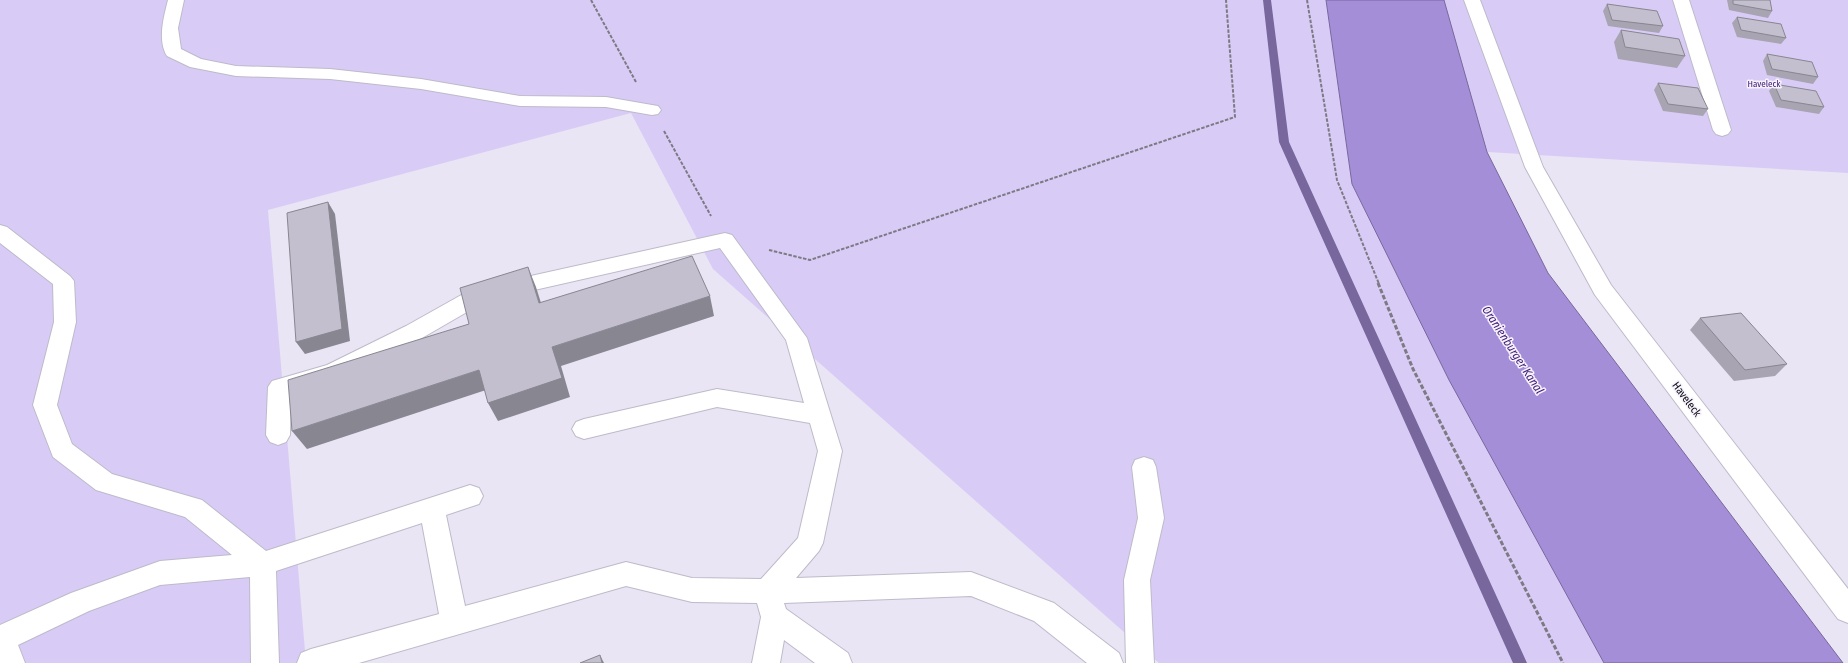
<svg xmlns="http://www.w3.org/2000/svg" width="1848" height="663" font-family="'Fira Sans Condensed',sans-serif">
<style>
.green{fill:#d8ccf7}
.water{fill:#a58ed8;stroke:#77679c}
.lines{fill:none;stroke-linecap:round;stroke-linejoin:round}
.stream{fill:#77679c;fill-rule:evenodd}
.minor-casing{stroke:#bebac9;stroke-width:2}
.path-far1{stroke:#7d7a84;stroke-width:2;stroke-dasharray:3.5 1.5;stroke-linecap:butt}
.path{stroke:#7d7a84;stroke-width:3;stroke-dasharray:4.5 2;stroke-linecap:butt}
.minor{fill:#fff;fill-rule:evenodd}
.wall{fill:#a8a4b1}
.shaded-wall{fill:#888690}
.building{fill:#c3bfce;stroke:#888690}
.labels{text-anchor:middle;stroke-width:3;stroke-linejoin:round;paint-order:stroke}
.far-park-label{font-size:9px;fill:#3f1970;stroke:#f6f2fe}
.street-label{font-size:11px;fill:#0d0c10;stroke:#f6f2fe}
.water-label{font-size:12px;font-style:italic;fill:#411c73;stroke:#f6f2fe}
</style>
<rect width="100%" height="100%" fill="#e9e5f4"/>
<g class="green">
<polygon points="0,0 1326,0 1352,184 1449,380 1604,663 1159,663 713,269 631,113 268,210 306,663 0,663"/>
<polygon points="1444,0 1848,0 1848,173 1487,152"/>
</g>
<polygon class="water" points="1326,0 1444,0 1487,152 1548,273 1843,663 1604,663 1449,380 1352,184"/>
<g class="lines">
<polygon class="stream" points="1263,0 1271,0 1289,142 1527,663 1513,663 1279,142"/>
<g class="minor-casing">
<g id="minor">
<path d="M168,0H184L178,28L181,49L201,59L236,66L330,69L421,79L520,96L606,97L652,105L658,106L661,110L658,114L652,115L606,107L520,106L421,89L330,79L236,76L190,67L167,56C157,40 164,16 168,0Z"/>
<polygon points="1464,0 1480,0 1543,167 1611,285 1848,589 1848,623 1838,619 1595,295 1525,167"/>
<polygon points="1673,0 1689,0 1731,130 1728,134 1722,136 1716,134 1713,130"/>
<polygon points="0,225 7,227 70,276 74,281 76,322 57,405 72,444 112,474 202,500 266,551 470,485 479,488 483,496 479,504 446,515 465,606 626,562 692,578 761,579 798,538 818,451 810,423 717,407 584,439 576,436 572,429 576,422 584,419 717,389 804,403 786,340 720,248 486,301 422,338 341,378 291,393 290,435 286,442 278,445 270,442 266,435 268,387 272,381 327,365 406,326 472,289 725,233 732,235 807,338 842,451 823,543 819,551 796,578 971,572 1054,603 1119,653 1123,663 1087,663 1034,621 971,596 784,603 786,609 848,653 852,663 815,663 784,640 780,663 752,663 761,617 757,603 692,602 626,586 359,663 297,663 301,653 311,649 439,614 422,523 276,571 279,663 251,663 250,577 160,585 89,611 18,645 25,663 0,663 0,625 71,593 160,561 232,555 185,517 96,490 53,457 33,405 54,322 53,284 0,243"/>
<polygon points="1144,457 1153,460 1156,467 1164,518 1150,580 1154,663 1126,663 1124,580 1138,518 1132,467 1135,460"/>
</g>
</g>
<g class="path-far1">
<polyline points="591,0 636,82"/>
<polyline points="1307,0 1337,180 1379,284"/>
<polyline points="664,131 711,216"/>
<polyline points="769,250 810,260 1235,117 1226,0"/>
</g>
<polyline class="path" points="1378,283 1413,369 1563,663"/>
<use href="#minor" class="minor"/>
</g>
<g class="wall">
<polygon points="1727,0 1770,0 1772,11 1768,18 1729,10"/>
<polygon points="1607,4 1663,26 1659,33 1608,26 1603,11"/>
<polygon points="1737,17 1786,38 1781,44 1737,37 1732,23"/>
<polygon points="1621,30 1685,56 1677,68 1618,59 1614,42"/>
<polygon points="1767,54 1818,77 1813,84 1767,75 1763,61"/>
<polygon points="1658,83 1708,109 1703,116 1663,111 1654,90"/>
<polygon points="1774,84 1824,107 1819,114 1776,107 1769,91"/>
<polygon points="1700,318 1787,364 1775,376 1734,381 1690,330"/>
</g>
<g class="shaded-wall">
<polygon points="328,202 335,214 350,341 305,354 296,342"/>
<polygon points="528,267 536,287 547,322 539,303"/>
<polygon points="710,296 714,316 561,366 570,397 498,421 488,403 552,347"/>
<polygon points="479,370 489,389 307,449 292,431"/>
<polygon points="600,655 604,663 602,663"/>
</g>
<g class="building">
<polygon points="1733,0 1770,0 1772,11 1733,4"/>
<polygon points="1607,4 1657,11 1663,26 1612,20"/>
<polygon points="1737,17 1781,24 1786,38 1741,30"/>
<polygon points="1621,30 1679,39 1685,56 1625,47"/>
<polygon points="1767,54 1812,62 1818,77 1772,69"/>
<polygon points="1658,83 1698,88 1708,109 1668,104"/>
<polygon points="1774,84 1816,91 1824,107 1781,100"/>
<polygon points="328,202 342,329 296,342 287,213"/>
<polygon points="692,256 710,296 552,347 562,378 488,403 479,370 292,431 288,380 469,324 460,288 528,267 539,303"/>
<polygon points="1741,313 1787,364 1745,370 1700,318"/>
<polygon points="600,655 602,663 580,663"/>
</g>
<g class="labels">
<g class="far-park-label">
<text x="1764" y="87">Haveleck</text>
</g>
<g class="street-label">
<text transform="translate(1687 399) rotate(53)" y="4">Haveleck</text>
</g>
<g class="water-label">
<text transform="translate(1513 350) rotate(57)" y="4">Oranienburger Kanal</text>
</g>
</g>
</svg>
